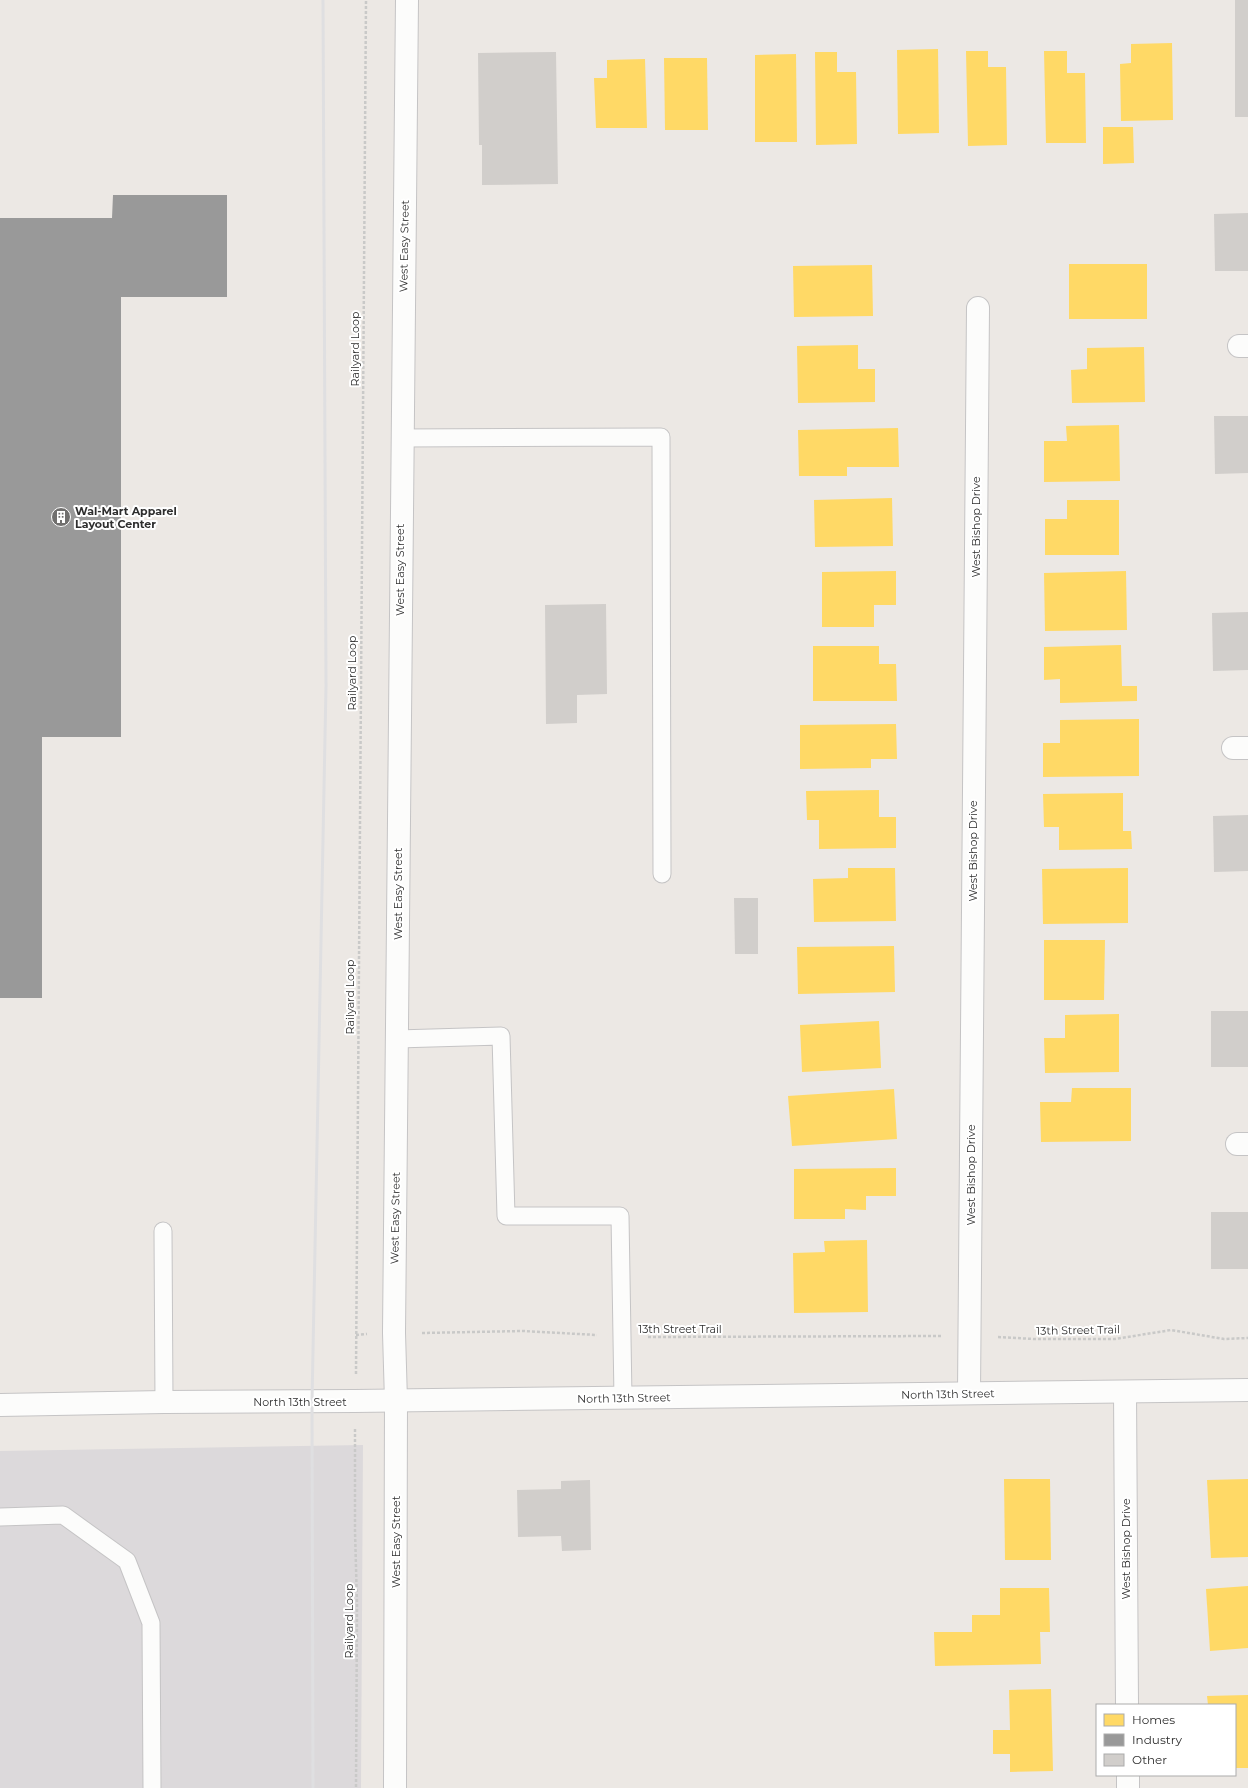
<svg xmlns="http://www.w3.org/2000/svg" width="1248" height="1788" font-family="Montserrat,sans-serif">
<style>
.industrial{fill:#dcd9db}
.homes{fill:#ffd966}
.industry{fill:#999}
.building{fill:#d1cecb}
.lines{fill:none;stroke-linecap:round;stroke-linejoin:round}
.lane-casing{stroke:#c5c4c5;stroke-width:19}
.street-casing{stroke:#c5c4c5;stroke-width:24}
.secondary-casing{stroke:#c5c4c5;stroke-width:24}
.path{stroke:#c9c9c8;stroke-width:2.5;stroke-dasharray:3 2;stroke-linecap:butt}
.lane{stroke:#fcfcfb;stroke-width:17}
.street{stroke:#fcfcfb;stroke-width:22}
.secondary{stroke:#fcfcfb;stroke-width:22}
.rail{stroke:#dfdfe1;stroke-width:3}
.labels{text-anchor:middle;stroke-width:4;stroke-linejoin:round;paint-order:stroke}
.street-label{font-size:11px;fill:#2e2e2e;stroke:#fff}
.poi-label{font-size:11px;font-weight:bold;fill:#2e2e2e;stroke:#fff;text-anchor:start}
</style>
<rect width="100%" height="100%" fill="#ece8e4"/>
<polygon class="industrial" points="363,1445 361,1788 0,1788 0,1451"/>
<g class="homes">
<polygon points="1172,43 1173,120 1121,121 1120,64 1131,63 1131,44"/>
<polygon points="938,49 939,133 898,134 897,50"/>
<polygon points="966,51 988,51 988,67 1006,67 1007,145 968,146"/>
<polygon points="1044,51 1067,51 1067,73 1085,73 1086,143 1046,143"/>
<polygon points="815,52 837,52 837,72 856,72 857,144 816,145"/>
<polygon points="796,54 797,142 755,142 755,55"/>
<polygon points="664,58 707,58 708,130 665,130"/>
<polygon points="645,59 647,128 596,128 594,78 607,78 607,60"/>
<polygon points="1103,127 1133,127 1134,163 1103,164"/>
<rect x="1069" y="264" width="78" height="55"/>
<polygon points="872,265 873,316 794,317 793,266"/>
<polygon points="858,345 858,369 875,369 875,402 798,403 797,346"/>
<polygon points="1144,347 1145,402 1072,403 1071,370 1087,369 1087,348"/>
<polygon points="1119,425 1120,481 1044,482 1044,441 1067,441 1066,426"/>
<polygon points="898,428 899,467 847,467 847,476 799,476 798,430"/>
<polygon points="892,498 893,546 815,547 814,500"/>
<polygon points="1067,500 1119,500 1119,555 1045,555 1045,519 1067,519"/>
<polygon points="896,571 896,605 874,605 874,627 822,627 822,572"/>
<polygon points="1126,571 1127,630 1045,631 1044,573"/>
<polygon points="1121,645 1122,686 1137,686 1137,701 1060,703 1060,679 1044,680 1044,647"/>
<polygon points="813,646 879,646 879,664 896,664 897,701 813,701"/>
<polygon points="1139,719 1139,776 1043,777 1043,743 1060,743 1060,720"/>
<polygon points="896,724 897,759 871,759 871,768 800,769 800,725"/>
<polygon points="879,790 879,817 896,817 896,848 819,849 819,820 807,820 806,791"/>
<polygon points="1123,793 1123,831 1131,831 1132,849 1059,850 1059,827 1044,827 1043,794"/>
<polygon points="848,868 895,868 896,921 814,922 813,879 848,878"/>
<polygon points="1128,868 1128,923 1043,924 1042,869"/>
<polygon points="1044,940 1105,940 1104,1000 1044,1000"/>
<polygon points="894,946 895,992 798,994 797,947"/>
<polygon points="1119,1014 1119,1072 1045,1073 1044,1038 1065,1038 1065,1015"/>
<polygon points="879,1021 881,1068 802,1072 800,1025"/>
<polygon points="1072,1088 1131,1088 1131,1141 1041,1142 1040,1102 1071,1102"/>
<polygon points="894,1089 897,1139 792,1146 788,1096"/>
<polygon points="896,1168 896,1196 866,1196 866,1210 845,1209 845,1219 794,1219 794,1169"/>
<polygon points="867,1240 868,1312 794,1313 793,1253 825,1252 824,1241"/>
<polygon points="1004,1479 1050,1479 1051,1560 1005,1560"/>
<polygon points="1248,1479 1248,1557 1211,1558 1207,1480"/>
<polygon points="1248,1586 1248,1648 1210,1651 1206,1589"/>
<polygon points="1000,1588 1049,1588 1050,1632 1040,1632 1041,1664 935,1666 934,1632 972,1632 972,1615 1000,1615"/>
<polygon points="1051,1689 1053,1771 1010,1772 1010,1754 993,1754 993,1730 1010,1730 1009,1690"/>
<polygon points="1248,1695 1248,1768 1235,1768 1235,1705 1208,1705 1207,1696"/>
</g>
<polygon class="industry" points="113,195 227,195 227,297 121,297 121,737 42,737 42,998 0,998 0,218 112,218"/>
<g class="building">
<rect x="1235" y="0" width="13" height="117"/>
<polygon points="556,52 558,184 482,185 482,145 479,145 478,53"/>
<polygon points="1248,213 1248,271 1215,271 1214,214"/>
<polygon points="1214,416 1248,416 1248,473 1215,474"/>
<polygon points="606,604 607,694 577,695 577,723 546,724 545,605"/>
<polygon points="1248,612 1248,670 1213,671 1212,613"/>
<polygon points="1248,815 1248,871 1214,872 1213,816"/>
<polygon points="734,898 758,898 758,954 735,954"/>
<rect x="1211" y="1011" width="37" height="56"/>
<rect x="1211" y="1212" width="37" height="57"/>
<polygon points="590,1480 591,1550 562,1551 561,1536 518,1537 517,1490 561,1489 561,1481"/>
</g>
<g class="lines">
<g class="lane-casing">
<g id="lane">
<polyline points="401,438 661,437 662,874"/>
<polyline points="397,1039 501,1036 506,1216 620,1216 623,1398"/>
<polyline points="163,1231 164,1402"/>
<polyline points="0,1517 63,1515 127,1561 151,1623 152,1788"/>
</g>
</g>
<g class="street-casing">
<g id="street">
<polyline points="1239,346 1248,346"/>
<polyline points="1233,748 1248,748"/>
<polyline points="1237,1144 1248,1144"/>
<polyline points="1125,1392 1127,1705"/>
<polyline points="969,1393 978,308"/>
<polyline points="1128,1775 1128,1788"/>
</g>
</g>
<g class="secondary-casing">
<g id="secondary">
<polyline points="0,1405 164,1402 355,1401 1248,1390"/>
<polyline points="395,1788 396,1401 394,1333 407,0"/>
</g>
</g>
<g class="path">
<polyline points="422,1333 523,1331 597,1335"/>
<polyline points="356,1335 367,1334"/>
<polyline points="648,1337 941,1336"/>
<polyline points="998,1337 1034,1339 1115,1339 1171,1330 1224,1339 1248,1338"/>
<polyline points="356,1374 366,0"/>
<polyline points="355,1429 355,1531 357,1604 356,1788"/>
</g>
<use href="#lane" class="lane"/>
<use href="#street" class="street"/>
<use href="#secondary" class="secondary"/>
<polyline class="rail" points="313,1788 312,1402 326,686 323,0"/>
</g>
<defs>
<g id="building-disc" transform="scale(1)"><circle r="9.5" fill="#706f6e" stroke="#fff"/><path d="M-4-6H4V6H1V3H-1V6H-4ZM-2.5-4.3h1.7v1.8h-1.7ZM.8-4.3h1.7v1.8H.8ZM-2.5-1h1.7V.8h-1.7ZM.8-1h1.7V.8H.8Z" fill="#fff"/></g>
</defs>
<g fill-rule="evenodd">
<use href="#building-disc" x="61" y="517"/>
</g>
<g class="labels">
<g class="street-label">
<text transform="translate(404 246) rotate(-89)" y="4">West Easy Street</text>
<text transform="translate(355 349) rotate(-90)" y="4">Railyard Loop</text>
<text transform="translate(976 527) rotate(-90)" y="4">West Bishop Drive</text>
<text transform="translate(400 570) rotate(-90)" y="4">West Easy Street</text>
<text transform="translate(352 673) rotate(-90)" y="4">Railyard Loop</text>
<text transform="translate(973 851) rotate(-90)" y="4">West Bishop Drive</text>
<text transform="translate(398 894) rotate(-90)" y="4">West Easy Street</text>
<text transform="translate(350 997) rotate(-90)" y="4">Railyard Loop</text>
<text transform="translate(971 1175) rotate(-90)" y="4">West Bishop Drive</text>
<text transform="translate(395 1218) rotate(-89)" y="4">West Easy Street</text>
<text x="680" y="1333">13th Street Trail</text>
<text transform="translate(1078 1330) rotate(-1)" y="4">13th Street Trail</text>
<text transform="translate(948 1394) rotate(-1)" y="4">North 13th Street</text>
<text transform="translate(624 1398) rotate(-1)" y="4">North 13th Street</text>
<text x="300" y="1406">North 13th Street</text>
<text transform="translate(396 1542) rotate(-90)" y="4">West Easy Street</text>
<text transform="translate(1126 1549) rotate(-90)" y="4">West Bishop Drive</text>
<text transform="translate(349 1621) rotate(-90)" y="4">Railyard Loop</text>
</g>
<g class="poi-label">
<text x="75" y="515">Wal-Mart Apparel<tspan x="75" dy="13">Layout Center</tspan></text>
</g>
</g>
<rect x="1096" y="1704" width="140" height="72" fill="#ffffff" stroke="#ababab"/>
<rect x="1104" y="1714" width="20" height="12" fill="#ffd966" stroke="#ababab"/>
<text x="1132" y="1724" font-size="12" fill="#2e2e2e">Homes</text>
<rect x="1104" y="1734" width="20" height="12" fill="#999999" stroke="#ababab"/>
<text x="1132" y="1744" font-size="12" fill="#2e2e2e">Industry</text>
<rect x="1104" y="1754" width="20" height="12" fill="#d1cecb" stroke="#ababab"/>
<text x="1132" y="1764" font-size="12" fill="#2e2e2e">Other</text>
</svg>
